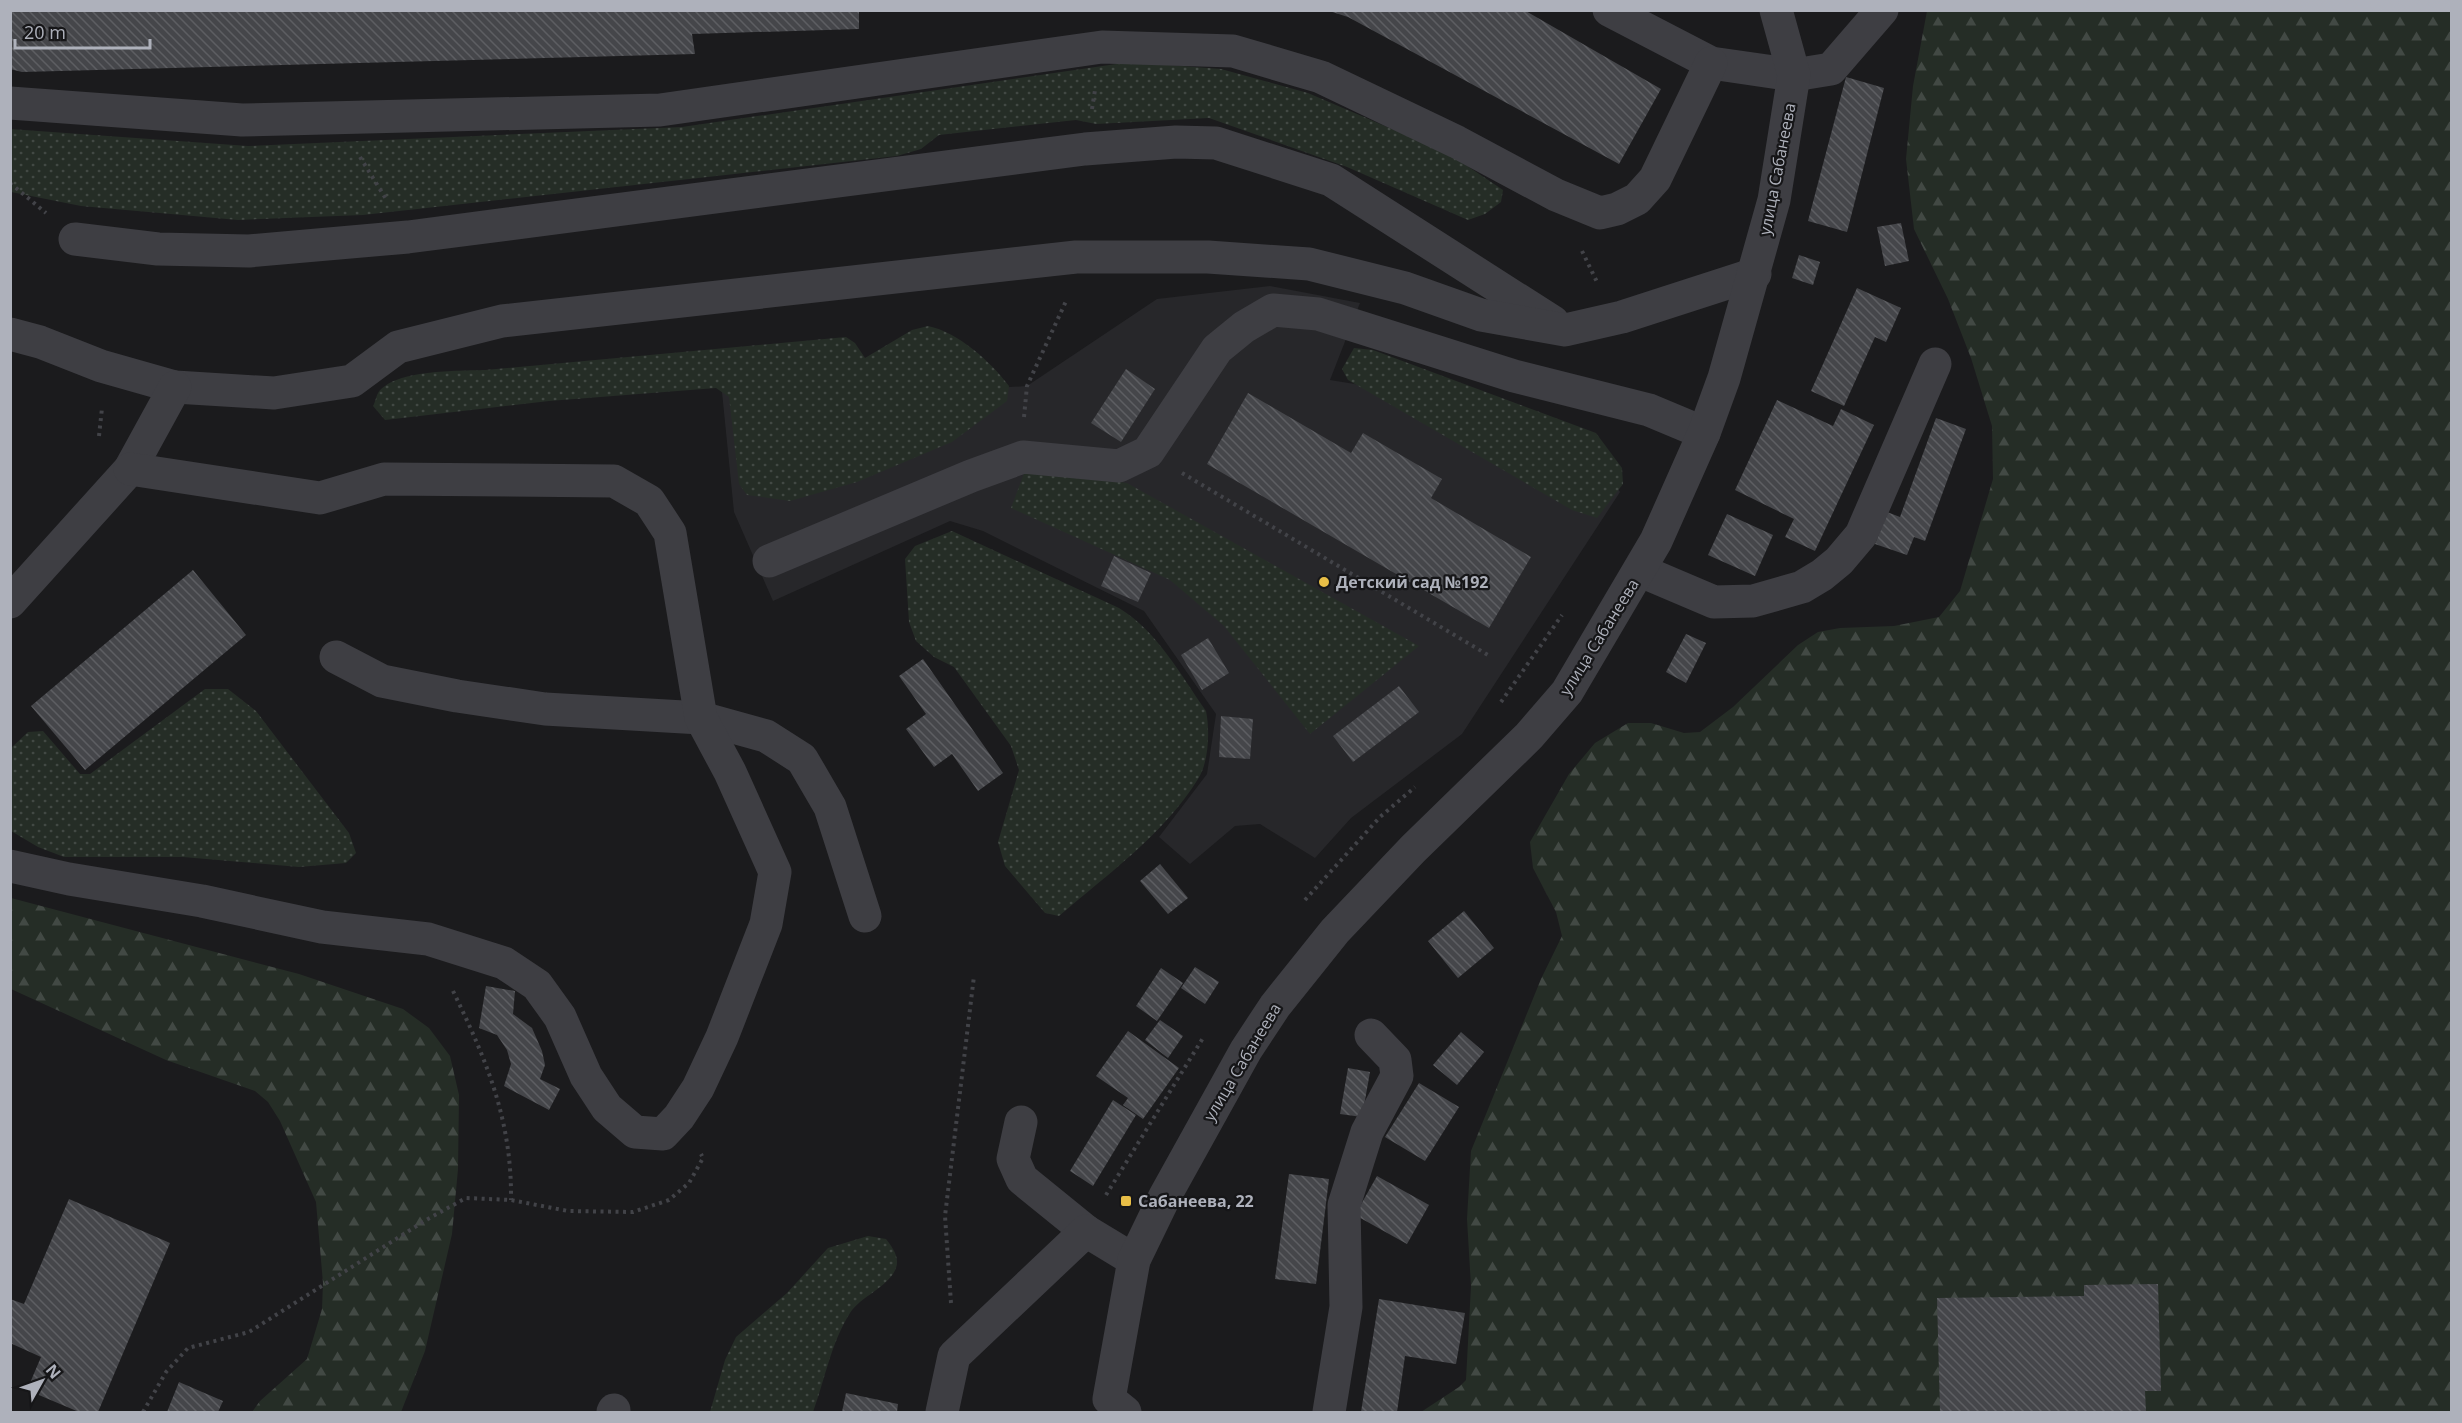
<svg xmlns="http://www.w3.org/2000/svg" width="2462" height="1423" font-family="'Open Sans',sans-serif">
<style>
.built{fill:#27272a}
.green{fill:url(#green-dots)}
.forest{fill:url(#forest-firs)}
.building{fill:url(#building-back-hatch)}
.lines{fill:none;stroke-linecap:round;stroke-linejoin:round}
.path{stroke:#424348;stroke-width:4;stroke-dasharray:3 4.5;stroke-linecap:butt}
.minor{stroke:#3e3e43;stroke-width:33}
.poi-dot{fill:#e8be47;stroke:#161618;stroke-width:2}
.labels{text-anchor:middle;stroke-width:4.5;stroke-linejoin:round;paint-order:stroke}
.street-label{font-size:16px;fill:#aeb1bb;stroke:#161618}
.poi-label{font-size:16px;font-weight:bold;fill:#aeb1bb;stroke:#161618;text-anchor:start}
</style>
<defs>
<pattern id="green-dots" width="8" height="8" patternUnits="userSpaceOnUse" patternTransform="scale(1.5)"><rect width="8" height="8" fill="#252d26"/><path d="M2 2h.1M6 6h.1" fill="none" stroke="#424944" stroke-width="1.8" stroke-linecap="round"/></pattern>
<pattern id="forest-firs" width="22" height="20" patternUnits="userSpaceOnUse" patternTransform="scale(1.5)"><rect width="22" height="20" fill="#252d26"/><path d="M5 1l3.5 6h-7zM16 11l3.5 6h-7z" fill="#424944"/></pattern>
<pattern id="building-back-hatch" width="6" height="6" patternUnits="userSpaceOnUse" patternTransform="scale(1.5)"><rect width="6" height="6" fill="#45464a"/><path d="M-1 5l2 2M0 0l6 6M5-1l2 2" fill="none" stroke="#5d5e62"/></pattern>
</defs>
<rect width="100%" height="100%" fill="#1b1b1d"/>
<polygon class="built" points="1270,286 1360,303 1330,380 1509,409 1583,433 1620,492 1462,734 1351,818 1315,858 1260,824 1235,826 1190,864 1159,837 1207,774 1216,714 1144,611 983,531 950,521 773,601 734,512 722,392 959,390 1027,386 1157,299"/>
<g class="green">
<polygon points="1130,62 1221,69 1308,93 1448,153 1503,190 1501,202 1485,214 1468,220 1347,167 1209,118 1096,124 1076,120 939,135 921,149 897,156 363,215 238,220 81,206 11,192 10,129 248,146 682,127"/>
<path d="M928,326C958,332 991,362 1009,386L1007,401L952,442L857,482L790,501L747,495L739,484L729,397L716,388L549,401L385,420L373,406C375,403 376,397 378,393C394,369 459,371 485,370L846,337L855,343L865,358L912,330Z"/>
<polygon points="1354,348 1373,350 1596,433 1622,468 1623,484 1597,518 1572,510 1348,380 1342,369"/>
<polygon points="1026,468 1127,483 1419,646 1310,734 1224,626 1170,580 1011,508"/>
<path d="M952,531L1119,608C1158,632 1180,674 1206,711C1210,730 1209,762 1198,779C1164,834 1108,874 1059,916L1045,913L1005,866L998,842L1019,770L1011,746L954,667L934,657L916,641L909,622L905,559L915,546Z"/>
<polygon points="205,689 228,689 256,711 349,833 356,853 346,863 299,867 183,857 64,857 38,847 11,831 11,748 28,732 43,731 80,774 90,774"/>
<path d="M868,1236L886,1239C892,1247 900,1257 896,1268C889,1287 861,1296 850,1313C831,1343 825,1379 813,1412H710L725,1360L736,1337L787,1293L828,1248Z"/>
</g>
<g class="forest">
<polygon points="1927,11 2451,11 2451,1412 1421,1412 1459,1387 1466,1380 1471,1286 1467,1219 1471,1151 1541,979 1562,936 1556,912 1533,868 1530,842 1569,774 1595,743 1628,723 1651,723 1684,733 1700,732 1733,707 1798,645 1818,632 1840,628 1894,626 1939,617 1960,591 1993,479 1992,426 1971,358 1948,299 1914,229 1906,159 1913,86"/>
<polygon points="11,898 299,974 403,1009 429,1028 450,1056 459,1095 458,1169 452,1234 425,1351 401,1412 252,1412 260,1401 307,1359 322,1309 323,1283 316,1202 280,1121 268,1102 255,1091 166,1060 11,989"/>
</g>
<g class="building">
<polygon points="10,10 859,10 859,29 692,34 695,54 22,72 10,69"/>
<polygon points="1326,10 1524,10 1661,89 1619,164 1348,17"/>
<polygon points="1846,77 1884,88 1847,232 1808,221"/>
<polygon points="1901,223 1909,261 1885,266 1877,227"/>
<polygon points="1799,255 1820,262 1813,285 1792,278"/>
<polygon points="1857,288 1901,308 1886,342 1875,337 1844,406 1811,391"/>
<polygon points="1126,369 1155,389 1121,442 1091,423"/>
<polygon points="1248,393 1351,453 1363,433 1442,479 1431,498 1531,557 1489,628 1207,464"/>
<polygon points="1777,400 1833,426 1841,409 1874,425 1815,551 1785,537 1794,519 1735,490"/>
<polygon points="1936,418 1966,429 1925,541 1914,537 1907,555 1875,544 1887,512 1900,517"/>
<polygon points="1727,514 1773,535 1755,576 1708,555"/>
<polygon points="1114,556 1151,573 1138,602 1101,586"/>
<polygon points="193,570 246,635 85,770 31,706"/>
<polygon points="1686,634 1706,643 1686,683 1666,672"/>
<polygon points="1208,638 1229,673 1202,690 1181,655"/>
<polygon points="923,659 1003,773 978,791 952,754 934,767 906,729 926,714 899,676"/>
<polygon points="1399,686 1419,712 1353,762 1333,736"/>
<polygon points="1221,716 1253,719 1250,759 1219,757"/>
<polygon points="1160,864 1188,898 1168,914 1140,881"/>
<polygon points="1464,911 1494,948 1458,978 1428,941"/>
<polygon points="1195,967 1219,982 1205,1004 1181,988"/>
<polygon points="1161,968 1183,983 1157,1021 1136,1006"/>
<polygon points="486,986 515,991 513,1014 532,1028 542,1051 545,1065 540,1079 560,1089 549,1110 504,1086 511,1064 507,1050 497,1035 479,1028"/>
<polygon points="1160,1020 1183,1036 1168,1058 1145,1040"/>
<polygon points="1128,1031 1179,1068 1143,1119 1123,1105 1128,1098 1096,1076"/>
<polygon points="1461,1032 1484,1052 1457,1085 1433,1065"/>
<polygon points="1348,1068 1370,1072 1362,1117 1340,1114"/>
<polygon points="1419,1083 1459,1107 1425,1161 1385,1137"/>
<polygon points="1113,1100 1136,1115 1093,1186 1070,1171"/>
<polygon points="1289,1174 1329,1179 1316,1284 1275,1279"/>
<polygon points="1377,1176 1429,1205 1407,1244 1355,1215"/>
<polygon points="69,1199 170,1243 98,1412 79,1412 27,1390 41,1357 10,1343 10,1299 24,1304"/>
<polygon points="2158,1284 2161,1391 2145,1391 2146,1412 1940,1412 1937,1298 2084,1296 2084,1285"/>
<polygon points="1379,1299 1465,1313 1456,1364 1405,1356 1397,1412 1361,1412"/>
<polygon points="179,1382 223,1401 218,1412 167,1412"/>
<polygon points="846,1393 898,1404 897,1412 842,1412"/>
</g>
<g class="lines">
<g class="path">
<polyline points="1092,109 1095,90"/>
<polyline points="360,157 386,199"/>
<polyline points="10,183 46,213"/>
<polyline points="1582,251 1597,282"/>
<polyline points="1024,417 1027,386 1067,299"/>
<polyline points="99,436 102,408"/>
<polyline points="1182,473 1488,655"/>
<polyline points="1501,702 1562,615"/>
<polyline points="1305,900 1380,817 1415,787"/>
<path d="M453,991C487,1061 512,1121 511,1200"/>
<polyline points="1106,1195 1203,1038"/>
<polyline points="951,1303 945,1216 974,976"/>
<polyline points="143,1412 166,1372 188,1348 249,1332 426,1220 466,1198 511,1200 568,1211 633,1212 669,1200 689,1183 703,1158 701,1154"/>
</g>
<g class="minor">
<polyline points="1609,10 1711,63 1794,75 1831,69 1882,10"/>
<polyline points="10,103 242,120 660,110 1102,47 1233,51 1321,77 1457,142 1556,195 1600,213 1617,209 1637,199 1655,179 1711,63"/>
<polyline points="75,239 158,249 249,251 408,237 1085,149 1176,142 1216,143 1331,180 1553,322"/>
<polyline points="10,334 40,342 101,366 175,387 274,393 352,381 398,347 502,321 1076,257 1208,257 1309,264 1405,288 1481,315 1565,330 1622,317 1755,274"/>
<polyline points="769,561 971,476 1023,457 1119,466 1148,452 1217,349 1244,327 1273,310 1318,314 1514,376 1649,410 1704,433"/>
<polyline points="1641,571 1714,602 1753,601 1802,587 1822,575 1839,561 1861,535 1935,364"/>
<polyline points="10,602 130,469 175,387"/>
<polyline points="336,657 382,681 457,696 545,709 701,718 766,736 802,759 830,807 865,916"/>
<polyline points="10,866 69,879 202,901 322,927 428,939 504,963 537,985 560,1017 586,1076 607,1108 635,1132 663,1134 679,1117 698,1088 722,1037 766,924 775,872 730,772 701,718 670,533 649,501 614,481 384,479 320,498 130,469"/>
<polyline points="1021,1122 1013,1159 1022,1179 1086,1231"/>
<polyline points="613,1412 614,1410"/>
<polyline points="942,1412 954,1356 1086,1231 1134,1260"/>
<polyline points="1125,1412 1109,1399 1134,1260 1165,1196 1246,1050 1275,1006 1335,931 1413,849 1529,736 1567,692 1656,541 1704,433 1724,378 1774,200 1794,75 1776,10"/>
<polyline points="1329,1412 1346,1307 1344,1205 1367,1132 1397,1076 1395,1060 1371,1035"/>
</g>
</g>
<g class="poi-dot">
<circle cx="1324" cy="582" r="6"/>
<rect x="1120" y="1195" width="12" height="12" rx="3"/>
</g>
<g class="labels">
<g class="street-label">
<text transform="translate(1777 169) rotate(-79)" y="6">улица Сабанеева</text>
<text transform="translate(1599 637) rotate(-58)" y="6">улица Сабанеева</text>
<text transform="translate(1242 1062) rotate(-59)" y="6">улица Сабанеева</text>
</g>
<g class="poi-label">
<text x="1336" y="588">Детский сад №192</text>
<text x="1138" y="1207">Сабанеева, 22</text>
</g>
</g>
<rect width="2462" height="1423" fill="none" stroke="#aeb1bb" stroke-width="24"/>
<g transform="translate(42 1381) rotate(50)" stroke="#161618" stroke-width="4.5" paint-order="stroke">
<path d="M0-4.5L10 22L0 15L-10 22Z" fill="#aeb1bb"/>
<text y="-9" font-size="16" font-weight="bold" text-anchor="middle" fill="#aeb1bb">N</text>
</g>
<path d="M15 39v9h135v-9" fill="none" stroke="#aeb1bb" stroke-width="3"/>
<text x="24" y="39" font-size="18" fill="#aeb1bb" stroke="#161618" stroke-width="4.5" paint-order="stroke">20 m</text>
</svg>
